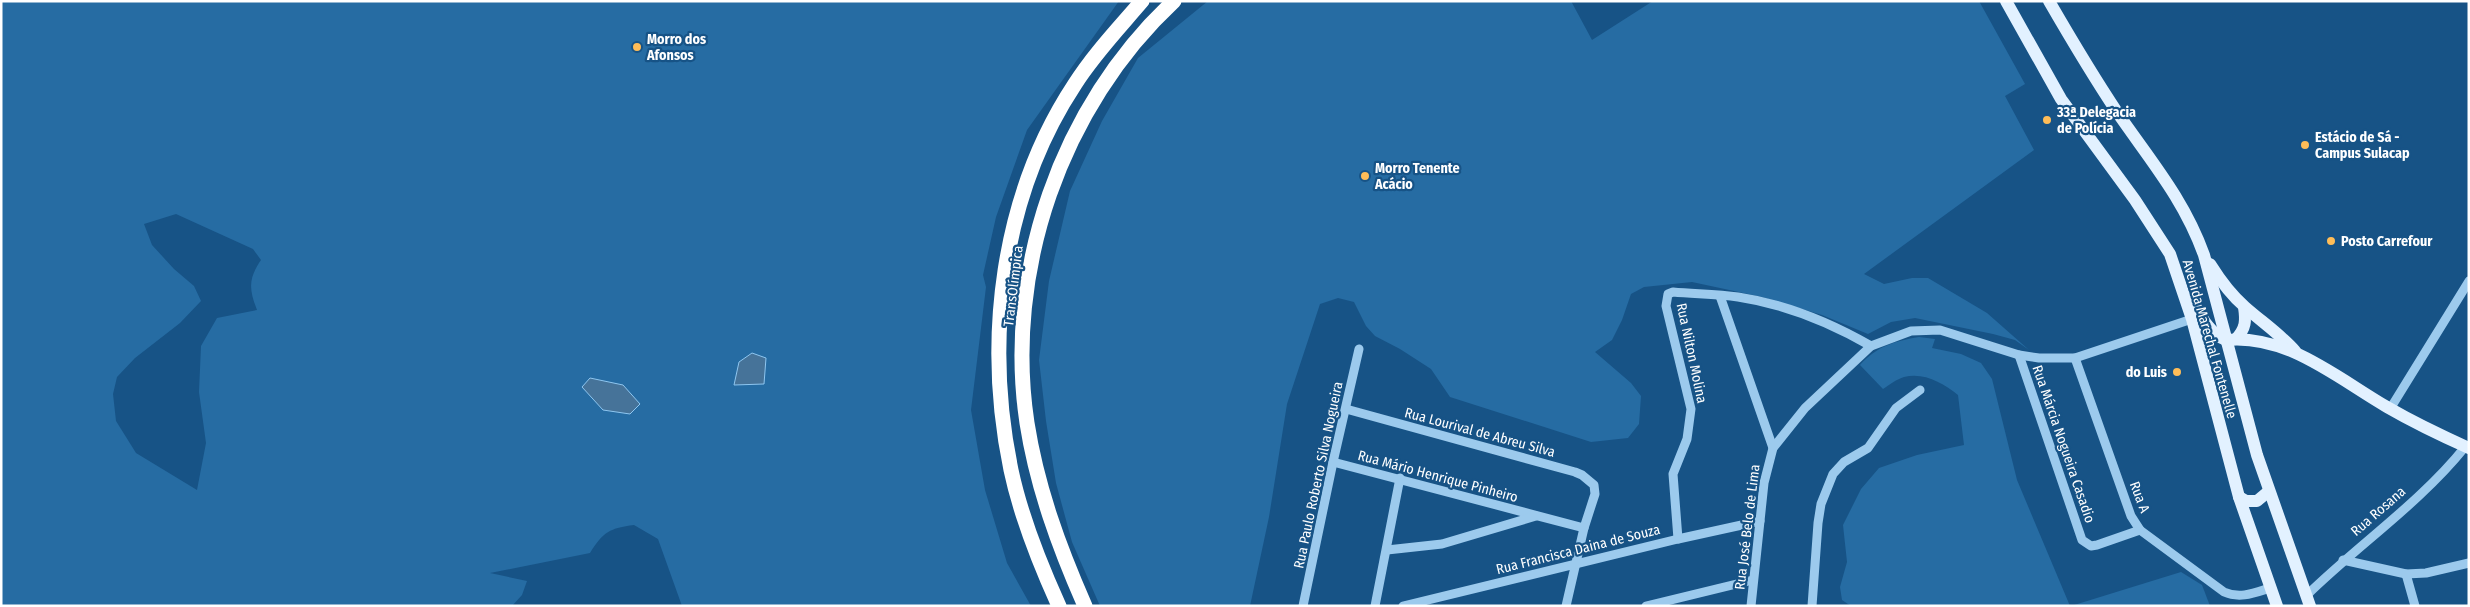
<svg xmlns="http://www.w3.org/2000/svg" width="2470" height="607" font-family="'Fira Sans Condensed',sans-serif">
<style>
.green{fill:#266ca3;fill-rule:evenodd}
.water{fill:#467399;stroke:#8ec6f0}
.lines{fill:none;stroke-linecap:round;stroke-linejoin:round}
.minor{stroke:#9ccaed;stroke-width:9}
.major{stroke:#e2f1ff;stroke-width:12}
.highway{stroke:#fff;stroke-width:15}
.poi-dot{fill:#ffbd58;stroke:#175386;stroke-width:2}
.labels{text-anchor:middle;stroke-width:4.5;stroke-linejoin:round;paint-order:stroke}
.poi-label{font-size:14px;font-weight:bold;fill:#fff;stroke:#175386;text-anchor:start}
.street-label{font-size:14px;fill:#fff;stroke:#175386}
</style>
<rect width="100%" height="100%" fill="#175386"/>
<g class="green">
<path d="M1,1H1119L1027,130L996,217L983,275L986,287L971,410L985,490L1007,563L1031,606H682L658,539L634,525C610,528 603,532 590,553L490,573L527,581L522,595L512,606H1ZM176,214L253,249L261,260C248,279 249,289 257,310L217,318L201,346L199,392L206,443L197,490L136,453L116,421L113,394L117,377L135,358L180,323L201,301L194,286L174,269L152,245L144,224Z"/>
<polygon points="1208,1 1571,1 1592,40 1653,1 1979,1 2025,84 2005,96 2034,150 1864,274 1884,284 1912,278 1928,278 1987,313 2029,350 2015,340 1993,334 1915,318 1891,322 1868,334 1822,315 1762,297 1692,282 1644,287 1631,294 1622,320 1612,340 1595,352 1631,383 1641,396 1639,424 1628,438 1591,442 1450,397 1431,369 1400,349 1375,336 1366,326 1354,302 1338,298 1320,304 1287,404 1269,517 1250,606 1100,606 1072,542 1056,483 1046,421 1039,360 1049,281 1070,191 1102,121 1138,58"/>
<path d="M1919,337L1935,339L1932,348L1961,354L1981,363L1992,379L2017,480L2070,606H1851L1842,600L1840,587L1847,562L1843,525L1861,489L1879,468L1917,455L1964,445L1958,395C1943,383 1924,372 1904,377C1897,379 1889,385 1883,389L1860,365C1877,346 1895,341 1919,337Z"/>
<polygon points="2181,572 2202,585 2210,606 2071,606"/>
</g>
<g class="water">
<polygon points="752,353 766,358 764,384 734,385 739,362"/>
<polygon points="590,378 623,385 640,404 630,414 603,410 582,387"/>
</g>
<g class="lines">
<g class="minor">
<polyline points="1720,296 1773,448"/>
<polyline points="2019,355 2082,540 2091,546 2097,545 2140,530"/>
<path d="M2075,358L2131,516L2140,530L2224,592C2240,599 2254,593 2270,588"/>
<polyline points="1346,409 1575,472 1582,475 1594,485 1595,494 1584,528 1566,606"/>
<polyline points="2390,409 2469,281"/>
<polyline points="1333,462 1584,528"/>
<path d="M1678,539L1673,474L1687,439L1691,409L1666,306L1668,294L1673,292C1695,294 1717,294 1738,297C1785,304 1831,323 1871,346"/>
<polyline points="1387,550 1442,544 1536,516"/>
<polyline points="2343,560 2406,574 2426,573 2469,563"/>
<polyline points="2406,574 2415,606"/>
<path d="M2307,595C2358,545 2420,503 2465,447"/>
<polyline points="1303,606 1333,462 1359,349"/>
<polyline points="1375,606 1400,478"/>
<polyline points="1403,606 1678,539 1760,521"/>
<polyline points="1646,606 1753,580"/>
<polyline points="1751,606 1764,483 1773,448 1805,408 1871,346 1911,331 1940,330 2019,355 2039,358 2075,358 2192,319"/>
<polyline points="1812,606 1818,523 1821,504 1833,474 1844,462 1868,448 1896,408 1920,390"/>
</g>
<g class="major">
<polyline points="2006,1 2061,99 2135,200 2170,254 2192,319 2239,497 2277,606"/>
<path d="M2049,1C2071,39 2093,76 2117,112C2150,160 2184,199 2204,255L2257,455L2310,606"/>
<path d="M2210,264C2220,280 2231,295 2245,307C2262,322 2280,334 2295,351"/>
<path d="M2193,302C2201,316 2210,334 2226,340"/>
<path d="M2236,339C2246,328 2246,321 2244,307"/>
<path d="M2226,340C2287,334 2337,378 2387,407C2413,422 2442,436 2469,448"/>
<polyline points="2239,497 2246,501 2257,501 2269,491"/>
</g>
<g class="highway">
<path d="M1059,606C1039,562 1021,517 1011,470C984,340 1001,196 1075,84C1094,54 1119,28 1142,1"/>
<path d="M1085,606C1059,547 1037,487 1027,423C1004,271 1061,106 1174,1"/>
</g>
</g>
<g class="poi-dot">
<circle cx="637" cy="47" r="5"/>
<circle cx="2047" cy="120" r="5"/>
<circle cx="2305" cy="145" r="5"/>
<circle cx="1365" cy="176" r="5"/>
<circle cx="2331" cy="241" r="5"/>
<circle cx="2177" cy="372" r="5"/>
</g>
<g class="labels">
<g class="poi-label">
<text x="647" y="44">Morro dos<tspan x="647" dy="16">Afonsos</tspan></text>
<text x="2057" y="117">33ª Delegacia<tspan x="2057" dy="16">de Polícia</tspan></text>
<text x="2315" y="142">Estácio de Sá -<tspan x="2315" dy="16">Campus Sulacap</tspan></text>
<text x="1375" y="173">Morro Tenente<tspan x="1375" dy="16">Acácio</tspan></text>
<text x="2341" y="246">Posto Carrefour</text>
<text x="2167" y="377" text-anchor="end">do Luis</text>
</g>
<g class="street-label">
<text transform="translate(1013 286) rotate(-83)" y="5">TransOlímpica</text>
<text transform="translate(2210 339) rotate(74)" y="5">Avenida Marechal Fontenelle</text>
<text transform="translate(1692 353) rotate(78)" y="5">Rua Nilton Molina</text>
<text transform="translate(1480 432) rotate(15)" y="5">Rua Lourival de Abreu Silva</text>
<text transform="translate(2064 444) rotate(71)" y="5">Rua Márcia Nogueira Casadio</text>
<text transform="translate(1318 475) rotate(-78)" y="5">Rua Paulo Roberto Silva Nogueira</text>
<text transform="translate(1438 476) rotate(15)" y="5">Rua Mário Henrique Pinheiro</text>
<text transform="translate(2140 497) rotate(69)" y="5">Rua A</text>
<text transform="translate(2378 511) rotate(-41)" y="5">Rua Rosana</text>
<text transform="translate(1747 527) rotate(-83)" y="5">Rua José Belo de Lima</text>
<text transform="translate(1578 549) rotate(-14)" y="5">Rua Francisca Daina de Souza</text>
</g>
</g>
<rect width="2470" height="607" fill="none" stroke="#ffffff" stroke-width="5"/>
</svg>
